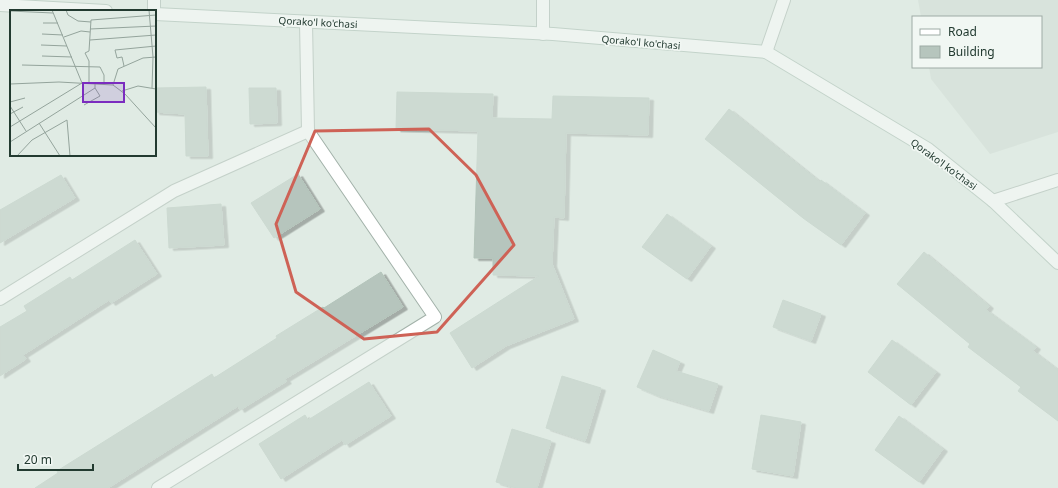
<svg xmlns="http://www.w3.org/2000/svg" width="1058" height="488" font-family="'Noto Sans',sans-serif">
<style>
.built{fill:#cfdad3}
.building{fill:#b6c5bd;stroke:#b3c4ba;filter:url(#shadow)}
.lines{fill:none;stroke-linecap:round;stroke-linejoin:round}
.street-casing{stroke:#a3b2aa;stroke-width:14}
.secondary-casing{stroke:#a0b6ab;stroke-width:14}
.street{stroke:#fff;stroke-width:12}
.secondary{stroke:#fff;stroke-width:12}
.marked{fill:none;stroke:#ce6256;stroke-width:3;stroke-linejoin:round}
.labels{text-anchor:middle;stroke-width:3.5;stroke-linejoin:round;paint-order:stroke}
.street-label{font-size:10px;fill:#223a30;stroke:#f1f7f3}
.inset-road{fill:none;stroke:#94a49c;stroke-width:1}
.view{fill:#7b2cbf;fill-opacity:0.15;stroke:#7b2cbf;stroke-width:2}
.inset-edge{fill:none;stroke:#223a30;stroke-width:2}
</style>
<defs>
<filter id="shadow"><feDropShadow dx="4.5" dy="2.5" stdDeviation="0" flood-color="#0004"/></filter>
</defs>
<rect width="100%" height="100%" fill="#e0ebe4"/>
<polygon class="built" points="918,0 1058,0 1058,132 990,154 931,79 929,67 1041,67 1041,17 921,17"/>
<g class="building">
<polygon points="206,87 208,156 186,156 185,114 155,112 155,88"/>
<polygon points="249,88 276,88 277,123 250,124"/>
<polygon points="397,92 493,94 492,118 552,119 553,96 649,98 648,135 566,133 564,218 554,217 552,264 574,319 506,346 472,368 450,333 539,276 493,275 493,258 474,258 478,131 396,129"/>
<polygon points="729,109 820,182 821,180 865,213 841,245 803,218 705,139"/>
<polygon points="298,174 320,209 274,238 251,203"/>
<polygon points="61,175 75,198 0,243 0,210"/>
<polygon points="221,204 224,245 169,248 167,208"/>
<polygon points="667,214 711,246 687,279 642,247"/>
<polygon points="135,240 157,274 111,303 109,300 23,355 26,359 0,376 0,327 27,311 24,306 70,277 72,280"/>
<polygon points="924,252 989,306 986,310 1036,347 1033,351 1058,370 1058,421 1018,391 1021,387 968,347 970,344 897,284"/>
<polygon points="381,272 403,307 285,379 287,381 240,410 238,406 108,488 35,488 58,473 57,471 212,374 214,378 277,338 276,336 323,307 324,308"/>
<polygon points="783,300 821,314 811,341 773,327"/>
<polygon points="892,340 936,372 911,405 868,372"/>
<polygon points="653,350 680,362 676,371 718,384 709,411 656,395 637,387"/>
<polygon points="562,376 601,388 585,441 546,428"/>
<polygon points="369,382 391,416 345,445 342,440 281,479 259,444 305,415 308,420"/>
<polygon points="761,415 801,422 793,476 752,469"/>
<polygon points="899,416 943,449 919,482 875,450"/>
<polygon points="512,429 551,441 537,488 516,488 496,482"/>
</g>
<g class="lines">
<g class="street-casing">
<g id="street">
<polyline points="154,11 154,0"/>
<polyline points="543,34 543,0"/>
<polyline points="766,52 784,0"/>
<polyline points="993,201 1058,180"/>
<polyline points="0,299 174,191 308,131 306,22"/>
<polyline points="158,488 435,317 308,131"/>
</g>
</g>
<g class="secondary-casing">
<g id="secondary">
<polyline points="0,5 106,11"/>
<polyline points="155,14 553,34 766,52 928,149 993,201 1058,263"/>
</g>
</g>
<use href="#street" class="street"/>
<use href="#secondary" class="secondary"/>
</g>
<path d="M0 0H1058V488H0ZM429,129L476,175L514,245L437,332L364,339L296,292L276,224L315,131Z" fill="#e0ebe4" fill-opacity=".55" fill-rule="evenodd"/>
<path class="marked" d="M429,129L476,175L514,245L437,332L364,339L296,292L276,224L315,131Z"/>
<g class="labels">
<g class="street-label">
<text transform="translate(318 22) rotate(3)" y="4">Qorako'l ko'chasi</text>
<text transform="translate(641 42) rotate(5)" y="4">Qorako'l ko'chasi</text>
<text transform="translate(944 164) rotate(36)" y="4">Qorako'l ko'chasi</text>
</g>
</g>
<g transform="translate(10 10)">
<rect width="146" height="146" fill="#e0ebe4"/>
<path class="inset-road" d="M42,0L72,73M56,0L58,5L68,11L81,12M139,0L143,47L142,78M0,1L43,3M33,13H48M80,19L146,16M32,24L53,25M54,27L71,21L80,22M80,30L146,25M31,35L57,36M32,46L62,47M12,55L90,57L94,65V74M114,56L112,47L107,48L105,40L146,36M0,74L49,72L103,75L115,84L146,118M79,74V51L75,43L79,41L81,10L146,5M103,75L108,59L133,48L146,47M112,81L128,76L146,79M0,92L15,88M74,95L90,86L85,78M0,96L16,121M0,104L13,97M29,113L50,146M0,117L72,73M0,132L85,78V74M7,146L22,130L57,110L60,146"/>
<path class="view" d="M73,73H114V92H73Z"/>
<rect width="146" height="146" class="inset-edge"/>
</g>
<rect x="912" y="16" width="130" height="52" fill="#f1f7f3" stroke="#9eaba5"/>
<rect x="920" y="29" width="20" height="6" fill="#ffffff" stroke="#9eaba5"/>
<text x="948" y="36" font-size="12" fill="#223a30">Road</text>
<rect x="920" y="46" width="20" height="12" fill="#b6c5bd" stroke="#9eaba5"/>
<text x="948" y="56" font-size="12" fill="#223a30">Building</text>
<path d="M18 464v6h75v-6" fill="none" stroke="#223a30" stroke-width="2"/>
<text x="24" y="464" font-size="12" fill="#223a30" stroke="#f1f7f3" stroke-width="3" paint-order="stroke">20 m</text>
</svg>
